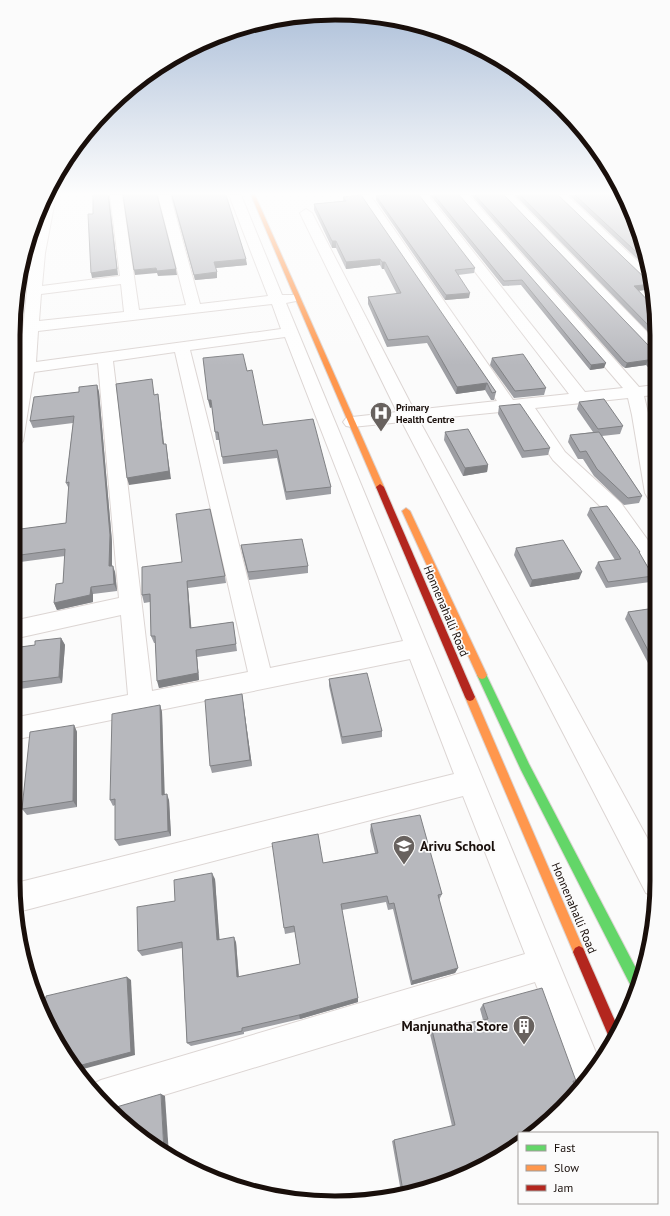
<svg xmlns="http://www.w3.org/2000/svg" width="670" height="1216" font-family="'PT Sans',sans-serif">
<style>
.lines{fill:none;stroke-linecap:round;stroke-linejoin:round}
.street-casing{stroke:#dcd5d3;stroke-width:2}
.fast-casing{stroke:#dcd5d3;stroke-width:2}
.slow-casing{stroke:#dcd5d3;stroke-width:2}
.jam-casing{stroke:#dcd5d3;stroke-width:2}
.street{fill:#fefefe;fill-rule:evenodd}
.fast{fill:#63d668;fill-rule:evenodd}
.slow{fill:#ff974d;fill-rule:evenodd}
.jam{fill:#b3261e;fill-rule:evenodd}
.wall{fill:#9d9ea3}
.shaded-wall{fill:#808184}
.building{fill:#b7b8bd;stroke:#808184}
.labels{text-anchor:middle;stroke-width:3.5;stroke-linejoin:round;paint-order:stroke}
.far-poi-label{font-size:10px;font-weight:bold;fill:#190f0b;stroke:#fbfbfb;text-anchor:start}
.street-label{font-size:12px;fill:#190f0b;stroke:#fbfbfb}
.near-poi-label{font-size:14px;font-weight:bold;fill:#190f0b;stroke:#fbfbfb;text-anchor:start}
.rim{fill:none;stroke:#190f0b;stroke-width:5}
</style>
<rect width="100%" height="100%" fill="#fbfbfb"/>
<g class="lines">
<g class="street-casing">
<g id="street">
<path d="M48,195H56L45,253L42,286L120,276L110,195H122L139,310L186,305L158,195H170L200,304L268,296L229,195H241L282,295H296L298,298L296,301L286,303L599,1060L577,1086L535,982L115,1110L89,1086L101,1080L525,954L463,796L18,912L14,884L16,883L454,774L410,659L13,740V718L128,695L121,615L13,639V621L119,598L98,363L34,372L23,441L20,445L14,447V396L19,368L31,253L40,212ZM121,284L124,312L39,321L41,294ZM272,304L281,329L36,362L38,331ZM285,337L403,641L270,668L190,350ZM175,352L248,672L152,691L113,361Z"/>
<polygon points="358,195 370,195 513,400 569,394 416,195 428,195 585,392 623,388 457,195 469,195 639,387 655,385 655,395 644,396 655,442 655,499 648,498 645,493 632,415 628,398 535,408 565,452 621,503 655,550 655,574 648,571 607,513 553,460 519,410 419,420 656,854 656,897 646,893 402,422 352,427 346,426 343,422 346,418 352,417 397,412 300,213 306,209 312,213 414,410 497,401"/>
<polygon points="501,195 513,195 654,339 654,352 648,350"/>
<polygon points="555,195 567,195 649,272 652,285 646,284"/>
</g>
</g>
<g class="fast-casing">
<polygon id="fast" points="482,671 485,672 529,764 641,978 636,992 634,992 521,770 477,675 479,672"/>
</g>
<g class="slow-casing">
<g id="slow">
<polygon points="251,195 255,195 384,487 383,489 377,489 376,487"/>
<polygon points="406,508 410,511 487,675 485,678 482,679 479,678 477,675 402,511"/>
<polygon points="470,693 473,694 475,697 583,948 585,952 583,956 579,958 575,956 465,697 467,694"/>
</g>
</g>
<g class="jam-casing">
<g id="jam">
<polygon points="380,484 384,487 475,697 473,700 470,701 467,700 465,697 376,487"/>
<polygon points="579,946 583,948 619,1030 613,1043 611,1042 573,952 575,948"/>
</g>
</g>
<use href="#street" class="street"/>
<use href="#fast" class="fast"/>
<use href="#slow" class="slow"/>
<use href="#jam" class="jam"/>
</g>
<g class="wall">
<polygon points="171,195 226,195 247,265 216,268 217,278 195,280"/>
<polygon points="430,195 459,195 604,368 590,370 521,285 503,286"/>
<polygon points="471,195 504,195 649,346 654,347 655,375 646,365 625,368 622,366"/>
<polygon points="515,195 558,195 647,280 653,289 639,291 654,307 654,338"/>
<polygon points="569,195 622,195 640,231 649,270"/>
<polygon points="376,196 475,268 474,273 458,275 469,298 445,300 376,200"/>
<polygon points="343,197 496,392 494,400 491,400 485,390 456,394 427,343 387,347 368,304 368,297 397,294 384,269 382,269 380,265 346,269 336,248 332,248 314,210 314,204 343,201"/>
<polygon points="492,358 546,388 544,395 514,398 490,365"/>
<polygon points="247,371 263,425 331,487 331,494 286,500 277,458 223,464 220,440 216,440 212,407 210,408"/>
<polygon points="97,385 99,392 112,542 112,566 115,572 117,591 93,594 93,602 57,610 54,603 63,583 65,556 13,563 13,530 66,523 69,489 66,483 73,423 33,428 30,421 79,392"/>
<polygon points="579,402 623,426 620,434 602,436 642,496 639,503 624,505 594,476 583,459 578,459 568,442 570,435 593,432 577,409"/>
<polygon points="499,406 550,448 548,455 522,458 498,414"/>
<polygon points="445,432 488,465 487,472 463,476 444,440"/>
<polygon points="590,508 640,552 640,554 653,576 650,582 606,588 595,568 598,562 615,560 587,515"/>
<polygon points="241,545 308,566 308,573 249,580 242,552"/>
<polygon points="516,548 579,579 530,587 514,555"/>
<polygon points="142,567 225,576 226,583 188,588 191,628 233,622 237,651 197,657 199,680 159,688 155,643 154,643 151,636 150,602 144,603 142,595"/>
<polygon points="655,608 656,672 650,662 648,663 625,619 628,612"/>
<polygon points="61,638 65,645 62,683 13,690 13,648 35,645"/>
<polygon points="329,679 382,731 382,737 342,744 329,686"/>
<polygon points="242,694 252,766 212,773 210,766"/>
<polygon points="160,705 162,712 164,795 169,800 171,836 119,846 115,840 115,805 113,806 110,800"/>
<polygon points="74,725 77,732 77,807 27,815 22,809"/>
<polygon points="371,824 442,894 439,900 458,968 455,973 411,985 393,909 388,910 386,902 342,910 358,998 358,1002 300,1019 244,1032 244,1034 191,1046 187,1043 182,948 142,956 138,951 175,901 215,879 219,940 236,942 239,977 300,964 295,932 285,934 284,928 323,863 375,853 370,831"/>
<polygon points="483,1004 576,1081 573,1082 458,1179 401,1192 392,1141 394,1140 452,1126 430,1034 432,1030 483,1020 480,1009"/>
</g>
<g class="shaded-wall">
<polygon points="108,195 109,195 118,275 92,278 91,273"/>
<rect x="332" y="241" width="4" height="7"/>
<polygon points="246,259 247,265 215,268 214,262"/>
<polygon points="380,259 380,265 346,269 346,262"/>
<polygon points="382,262 385,262 384,269 382,269"/>
<polygon points="156,268 176,269 177,275 158,276 157,273 135,275 134,270"/>
<polygon points="217,272 217,278 195,280 194,275"/>
<polygon points="652,284 653,289 633,291 634,286"/>
<polygon points="470,293 469,298 445,300 446,295"/>
<polygon points="648,360 646,365 625,368 627,363"/>
<polygon points="606,363 604,368 590,370 591,365"/>
<polygon points="487,383 485,390 456,394 457,387"/>
<polygon points="97,385 99,392 112,542 112,573 109,566"/>
<polygon points="158,394 159,402 165,451 163,444"/>
<polygon points="208,400 211,400 212,407 210,408"/>
<polygon points="166,444 171,479 129,485 127,478"/>
<polygon points="488,465 487,472 463,476 465,468"/>
<polygon points="113,566 115,572 117,591 114,584"/>
<polygon points="582,572 579,579 530,587 532,580"/>
<polygon points="187,581 188,588 192,635 190,628"/>
<polygon points="91,587 93,594 93,602 57,610 54,603"/>
<polygon points="61,638 65,645 62,683 59,677"/>
<polygon points="196,650 197,657 199,680 159,688 157,681"/>
<polygon points="242,694 243,701 252,766 250,760"/>
<polygon points="160,705 162,712 165,801 162,795"/>
<polygon points="74,725 77,732 77,807 73,801"/>
<polygon points="167,794 169,800 171,836 168,831"/>
<polygon points="212,873 215,879 220,945 217,940"/>
<polygon points="234,937 236,942 239,982 237,977"/>
<polygon points="458,968 455,973 411,985 412,981"/>
<polygon points="127,977 131,980 135,1055 76,1071 74,1067"/>
<polygon points="358,998 358,1002 300,1019 299,1015"/>
<polygon points="161,1094 165,1096 169,1155 164,1152"/>
</g>
<g class="building">
<polygon points="93,195 108,195 117,269 91,273 88,214 93,214"/>
<polygon points="123,195 157,195 176,269 157,271 156,268 134,270"/>
<polygon points="172,195 226,195 246,259 214,262 217,272 194,275"/>
<polygon points="361,195 496,392 492,393 487,383 457,387 428,336 388,340 368,297 401,293 385,262 382,262 380,259 346,262 336,241 332,241 314,204 346,201 343,197"/>
<polygon points="390,195 419,195 475,268 455,270 470,293 446,295 376,196"/>
<polygon points="434,195 459,195 606,363 591,365 522,280 504,281"/>
<polygon points="475,195 504,195 649,346 654,347 655,367 648,360 627,363 624,361"/>
<polygon points="520,195 558,195 647,280 651,281 652,284 634,286 654,307 654,331"/>
<polygon points="575,195 622,195 640,231 647,262"/>
<polygon points="243,354 247,371 252,370 263,425 313,419 331,487 286,492 277,450 222,457 218,432 215,432 211,400 208,400 203,358"/>
<polygon points="523,354 546,388 515,391 492,358"/>
<polygon points="152,379 154,395 158,394 163,444 166,444 169,471 127,478 116,384"/>
<polygon points="97,385 110,535 109,566 113,566 114,584 91,587 90,595 54,603 56,584 63,583 65,549 13,556 13,530 66,523 69,482 66,483 74,416 30,421 34,397 79,392 79,387"/>
<polygon points="604,399 623,426 598,429 579,402"/>
<polygon points="520,404 550,448 524,451 499,406"/>
<polygon points="468,429 488,465 465,468 445,432"/>
<polygon points="599,432 642,496 628,498 597,469 586,451 580,452 570,435"/>
<polygon points="607,506 640,552 639,552 653,576 608,582 598,562 621,559 590,508"/>
<polygon points="210,509 225,576 187,581 190,628 233,622 236,644 196,650 198,673 157,681 155,636 151,636 150,594 142,595 142,567 182,562 176,514"/>
<polygon points="302,539 308,566 248,572 241,545"/>
<polygon points="563,540 582,572 532,580 516,548"/>
<polygon points="655,608 656,658 654,656 651,656 628,612"/>
<polygon points="61,638 59,677 13,683 13,648 35,645 35,641"/>
<polygon points="367,673 382,731 342,737 329,679"/>
<polygon points="242,694 250,760 210,766 205,700"/>
<polygon points="160,705 162,795 167,794 168,831 115,840 115,799 110,800 112,714"/>
<polygon points="74,725 73,801 22,809 30,732"/>
<polygon points="420,815 442,894 438,895 458,968 412,981 394,903 389,904 387,896 341,904 358,998 299,1015 242,1028 242,1031 187,1043 182,942 138,951 137,907 175,901 174,880 212,873 217,940 234,937 237,977 300,964 294,926 284,928 272,843 318,834 323,863 378,853 371,824"/>
<polygon points="127,977 131,1052 74,1067 39,1000 46,998 46,996"/>
<polygon points="542,988 576,1081 573,1081 575,1089 547,1123 531,1133 519,1133 519,1141 458,1179 403,1191 394,1140 455,1125 432,1030 488,1019 483,1004"/>
<polygon points="161,1094 164,1152 156,1149 113,1108"/>
</g>
<linearGradient id="sky" x2="0" y2="1"><stop stop-color="#abbed8"/><stop offset="0.53" stop-color="#fdfdfd"/><stop offset="1" stop-color="#fdfdfd" stop-opacity="0"/></linearGradient>
<rect width="670" height="365" fill="url(#sky)"/>
<defs>
<g id="hospital-pin" transform="scale(1.15)"><path d="M0 17L-7.5 6A9.5 9.5 0 1 1 7.5 6Z" fill="#68625f" stroke="#fbfbfb"/><path d="M-5-5h3v3.5h4V-5h3V5h-3V1.5h-4V5h-3Z" fill="#fff"/></g>
<g id="school-pin" transform="scale(1.15)"><path d="M0 17L-7.5 6A9.5 9.5 0 1 1 7.5 6Z" fill="#68625f" stroke="#fbfbfb"/><path d="M0-5L7-2L0 1L-7-2ZM-4 1L0 2.5L4 1V4Q0 6-4 4Z" fill="#fff"/></g>
<g id="building-pin" transform="scale(1.15)"><path d="M0 17L-7.5 6A9.5 9.5 0 1 1 7.5 6Z" fill="#68625f" stroke="#fbfbfb"/><path d="M-4-6H4V6H1V3H-1V6H-4ZM-2.5-4.3h1.7v1.8h-1.7ZM.8-4.3h1.7v1.8H.8ZM-2.5-1h1.7V.8h-1.7ZM.8-1h1.7V.8H.8Z" fill="#fff"/></g>
</defs>
<g fill-rule="evenodd">
<use href="#hospital-pin" x="381" y="413"/>
<use href="#school-pin" x="404" y="846"/>
<use href="#building-pin" x="524" y="1026"/>
</g>
<g class="labels">
<g class="far-poi-label">
<text x="396" y="411">Primary<tspan x="396" dy="12">Health Centre</tspan></text>
</g>
<g class="street-label">
<text transform="translate(446 611) rotate(67)" y="4">Honnenahalli Road</text>
<text transform="translate(574 908) rotate(67)" y="4">Honnenahalli Road</text>
</g>
<g class="near-poi-label">
<text x="420" y="851">Arivu School</text>
<text x="508" y="1031" text-anchor="end">Manjunatha Store</text>
</g>
</g>
<path d="M0 0H670V1216H0ZM335 20H335A315 315 0 0 1 650 335V881A315 315 0 0 1 335 1196H335A315 315 0 0 1 20 881V335A315 315 0 0 1 335 20Z" fill="#fbfbfb" fill-rule="evenodd"/>
<path class="rim" d="M335 20H335A315 315 0 0 1 650 335V881A315 315 0 0 1 335 1196H335A315 315 0 0 1 20 881V335A315 315 0 0 1 335 20Z"/>
<rect x="518" y="1132" width="140" height="72" fill="#fbfbfb" stroke="#a19d9b"/>
<rect x="526" y="1145" width="20" height="6" fill="#63d668" stroke="#a19d9b"/>
<text x="554" y="1152" font-size="12" fill="#190f0b">Fast</text>
<rect x="526" y="1165" width="20" height="6" fill="#ff974d" stroke="#a19d9b"/>
<text x="554" y="1172" font-size="12" fill="#190f0b">Slow</text>
<rect x="526" y="1185" width="20" height="6" fill="#b3261e" stroke="#a19d9b"/>
<text x="554" y="1192" font-size="12" fill="#190f0b">Jam</text>
</svg>
